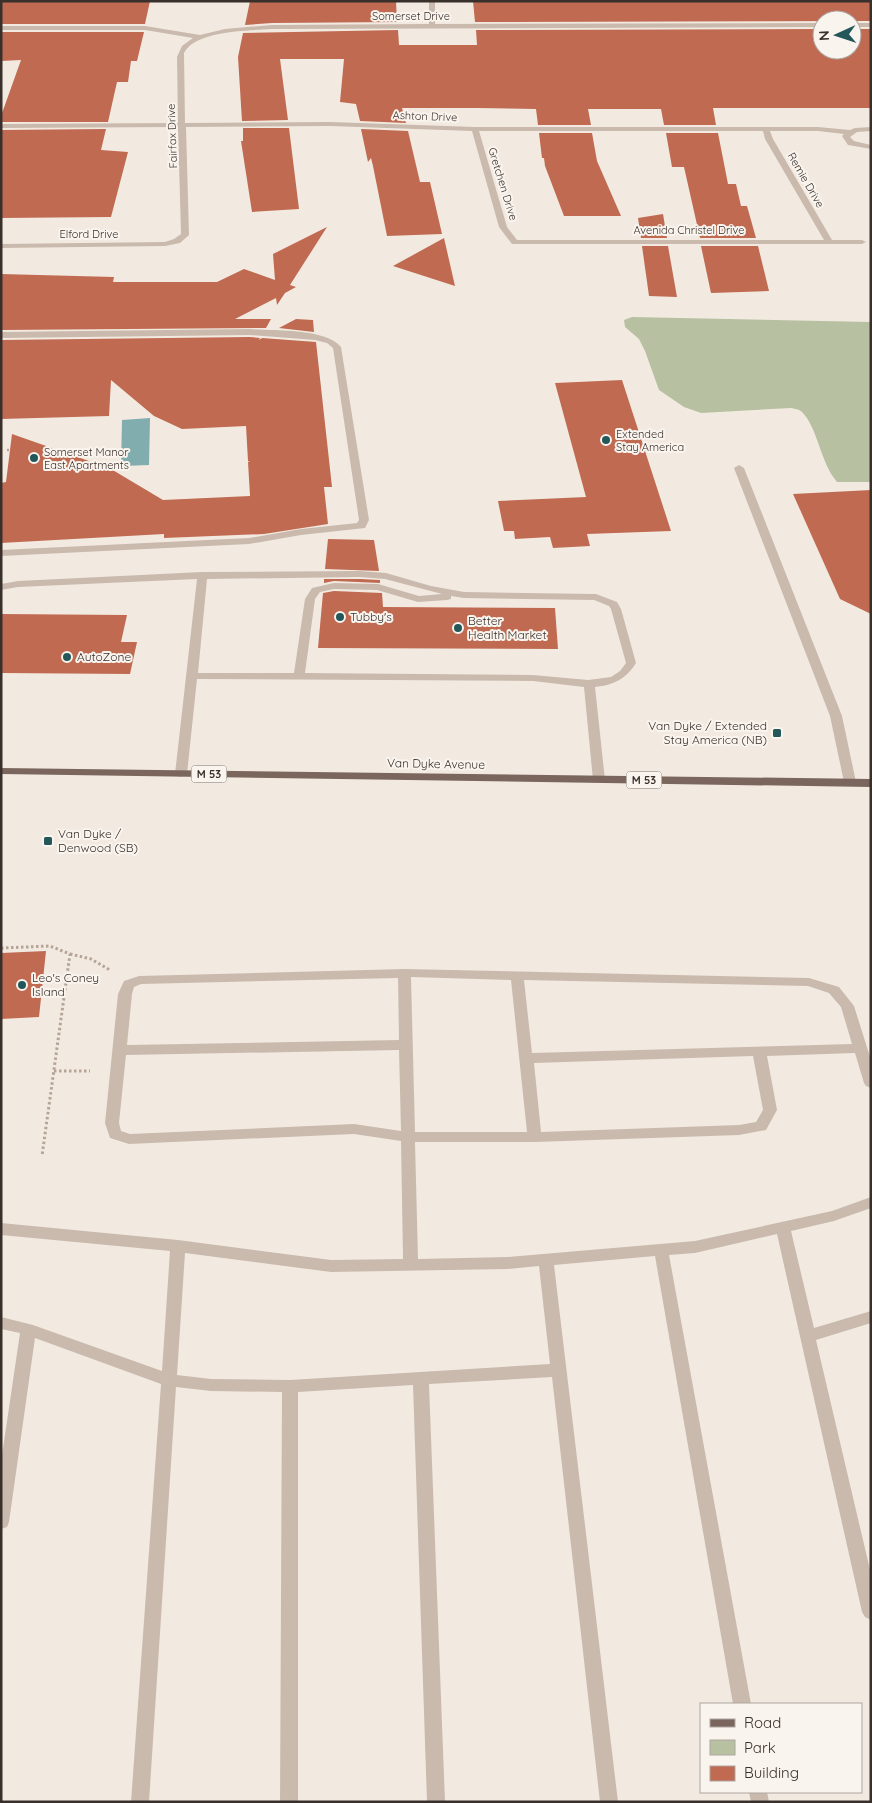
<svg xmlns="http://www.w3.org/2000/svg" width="872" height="1803" font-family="Quicksand,sans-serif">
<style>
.green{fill:#b7c1a1}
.water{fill:#81adae}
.building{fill:#c06a52}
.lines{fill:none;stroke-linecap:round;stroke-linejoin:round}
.path-far1{stroke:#b6a497;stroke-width:2.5;stroke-dasharray:2 2;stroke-linecap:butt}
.path{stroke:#b6a497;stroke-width:3;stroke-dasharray:2.5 2.5;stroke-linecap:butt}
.lane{fill:#cabaad;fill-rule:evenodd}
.street{fill:#cabaad;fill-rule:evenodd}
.primary{fill:#7a665d;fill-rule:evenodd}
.poi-dot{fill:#235759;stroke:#faf4ee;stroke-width:2}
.labels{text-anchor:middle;stroke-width:4;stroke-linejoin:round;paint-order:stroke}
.far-street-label{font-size:11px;fill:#392f2b;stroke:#faf4ee}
.far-poi-label{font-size:11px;fill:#392f2b;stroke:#faf4ee;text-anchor:start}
.shield{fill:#faf4ee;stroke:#736a66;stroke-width:1}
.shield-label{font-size:11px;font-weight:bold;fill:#392f2b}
.poi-label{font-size:12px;fill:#392f2b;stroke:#faf4ee;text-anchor:start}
.street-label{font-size:12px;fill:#392f2b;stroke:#faf4ee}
</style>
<rect width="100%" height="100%" fill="#f2eae1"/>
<path class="green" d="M632,317L871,322V482H837C820,462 818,428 802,412C799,409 795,409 791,408L701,413L684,407L659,390L645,351L639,339L625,327L624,320Z"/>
<polygon class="water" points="150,418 149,465 121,466 122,420"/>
<g class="building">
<polygon points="1,1 150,1 145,24 1,24"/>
<polygon points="250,1 396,1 397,22 272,23 245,25"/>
<polygon points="473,1 871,1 871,21 475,22"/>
<polygon points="822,29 822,50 852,50 852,29 871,29 871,108 713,108 716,125 664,125 661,109 588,109 591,125 538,125 536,109 477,108 402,108 406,123 360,121 356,104 340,102 344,59 280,59 288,120 242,121 238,57 243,33 398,30 399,45 477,45 476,30"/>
<polygon points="1,32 144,32 137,61 131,61 128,82 117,82 108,122 1,122 1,116 21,60 1,61"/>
<polygon points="243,128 289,128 299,209 252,212 241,141 243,141"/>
<polygon points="106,129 101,150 128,152 111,217 1,218 1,130"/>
<polygon points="361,129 408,131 420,182 430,182 442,234 387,236 373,166 371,158 368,162"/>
<polygon points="539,133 592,133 597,161 621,216 564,216 545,166 544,158 542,158"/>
<polygon points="666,133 718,133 728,184 736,184 741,206 747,206 756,238 700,238 684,167 672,167"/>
<polygon points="663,214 667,238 641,238 638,218"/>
<polygon points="327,227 290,285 296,287 285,293 277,305 276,298 235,319 271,319 266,328 1,330 1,274 114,277 113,282 217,282 244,269 275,280 273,254"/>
<polygon points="444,238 455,286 393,266"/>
<polygon points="642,246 668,246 677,297 649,296"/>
<polygon points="701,246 758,246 769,291 711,293"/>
<polygon points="296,319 313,320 314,332 279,328"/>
<polygon points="250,337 260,338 259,340 262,338 316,342 332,487 324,487 328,524 264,534 164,538 164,534 1,543 1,483 6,482 12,434 106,467 106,469 111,469 163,500 250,496 248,462 250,462 248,461 246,426 182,429 154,416 111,380 109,416 1,419 1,340"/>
<polygon points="622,380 671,531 587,534 590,546 553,548 550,537 515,539 514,531 504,531 498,501 586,497 555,383"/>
<polygon points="871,490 871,614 840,599 793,494"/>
<polygon points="328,539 374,540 379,571 325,569"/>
<polygon points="324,579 360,579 380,580 380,583 334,581 324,583"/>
<polygon points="334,591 382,593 383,607 555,608 558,649 318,648 323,593"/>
<polygon points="1,614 127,615 121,642 137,642 130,674 1,673"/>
<polygon points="46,951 39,1017 1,1019 1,953"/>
</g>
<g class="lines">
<polyline class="path-far1" points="7,450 10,450"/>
<g class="path">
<polyline points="1,948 50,946 70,954 42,1156"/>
<polyline points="70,954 91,959 110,970"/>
<polyline points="54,1071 90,1071"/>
</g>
<g class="lane">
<path d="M250,329C274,331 325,328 341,347L369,520L365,528L301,535L249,544L1,556V550L249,538L301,529L357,523L359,520L333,348L327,343L315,340L250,335L1,338V332Z"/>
<polygon points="739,465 744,468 842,716 856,782 854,784 850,786 844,782 830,716 734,468"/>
<path d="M360,571L386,573L431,586L464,592L596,594L617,602L621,609L636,663C626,679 614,685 595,687L605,780L603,782H595L593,780L584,687L533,681L197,679L187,774L181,777L177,776L175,774L197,579L18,587L1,590V584L18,581L202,572ZM360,577L385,579L442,594L419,596L378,584L334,583L312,588L305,599L294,673H198L207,579ZM334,589L377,590L418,602L447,600L451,599V596L464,598L594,600L609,606L611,609L626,663L620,671L611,677L588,680L533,675L305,673L315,599L320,592Z"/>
<path d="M404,969L809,978L839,987L854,1006L871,1060V1088L866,1086L864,1083L855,1053L767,1056L777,1110L766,1130L739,1135L535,1142H415L418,1259L508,1257L695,1241L832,1211L871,1197V1208L834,1221L791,1231L814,1328L871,1311V1323L816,1340L871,1574V1620L865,1617L862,1612L777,1234L695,1253L669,1255L751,1704H733L655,1256L554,1265L618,1802H600L552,1377L429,1384L445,1802H427L413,1385L298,1392V1802H280L282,1392L211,1391L176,1387L149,1802H131L161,1384L35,1338L9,1522L7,1527L1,1529V1462L20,1333L1,1329V1317L33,1325L162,1371L170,1251L1,1235V1223L178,1240L331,1260L403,1259L401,1141L354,1134L129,1144L110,1138L105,1123L118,994L124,981L139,976ZM411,977L511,980L527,1132H415ZM398,978L399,1040L127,1045L132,994L134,987L141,984ZM524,980L808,986L829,993L841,1007L852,1044L532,1053ZM399,1050L401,1131L354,1124L130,1134L121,1131L119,1123L126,1055ZM753,1056L763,1110L756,1122L739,1125L541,1132L534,1063ZM185,1253L331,1272L508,1269L539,1266L550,1364L290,1380L211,1379L177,1375Z"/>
<polygon points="749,1792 767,1792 769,1802 751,1802"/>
</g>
<g class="street">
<path d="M429,1H435V24L822,23V27L272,29C249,31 196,30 184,53L185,123L330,122L475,127H818L850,130L855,128L871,127V131L857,132L850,137L854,141L871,145V149L848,145L842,136L844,134L818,131H770L773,139L832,240H862L866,242L862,244H512L499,227L472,131L330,126L186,127L189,235L180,243L165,246L1,248V244L165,242L174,239L181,234L178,127L1,128V124L178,123L177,57L182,46L193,38L145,30H1V26H145L200,35L225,29L272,25L429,24ZM479,131H763L765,139L824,240H517L507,227Z"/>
<rect x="852" y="23" width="19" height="4"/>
</g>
<polygon class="primary" points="1,768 871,779 871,787 1,774"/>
</g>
<g class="poi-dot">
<circle cx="606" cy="440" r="5"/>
<circle cx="34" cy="458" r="5"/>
<circle cx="340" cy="617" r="5"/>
<circle cx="458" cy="628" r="5"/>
<circle cx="67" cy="657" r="5"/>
<rect x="772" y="728" width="10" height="10" rx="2.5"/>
<rect x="43" y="836" width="10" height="10" rx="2.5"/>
<circle cx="22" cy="985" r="5"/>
</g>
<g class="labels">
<g class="far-street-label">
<text x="411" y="20">Somerset Drive</text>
<text transform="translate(425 116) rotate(2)" y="4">Ashton Drive</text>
<text transform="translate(172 136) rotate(-92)" y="4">Fairfax Drive</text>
<text transform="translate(806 180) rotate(60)" y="4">Remie Drive</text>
<text transform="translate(503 184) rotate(73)" y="4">Gretchen Drive</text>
<text x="689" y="234">Avenida Christel Drive</text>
<text x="89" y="238">Elford Drive</text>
</g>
<g class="far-poi-label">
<text x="616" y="438">Extended<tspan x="616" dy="13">Stay America</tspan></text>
<text x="44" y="456">Somerset Manor<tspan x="44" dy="13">East Apartments</tspan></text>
</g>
<g class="shield">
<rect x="191.5" y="765.5" width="35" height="17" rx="4"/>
<rect x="626.5" y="771.5" width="35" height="17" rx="4"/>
</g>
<g class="shield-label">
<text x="209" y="778">M 53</text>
<text x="644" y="784">M 53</text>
</g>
<g class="poi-label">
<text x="350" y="621">Tubby's</text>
<text x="468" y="625">Better<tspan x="468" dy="14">Health Market</tspan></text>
<text x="77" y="661">AutoZone</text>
<text x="767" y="730" text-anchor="end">Van Dyke / Extended<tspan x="767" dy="14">Stay America (NB)</tspan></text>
<text x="58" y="838">Van Dyke /<tspan x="58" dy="14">Denwood (SB)</tspan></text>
<text x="32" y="982">Leo's Coney<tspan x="32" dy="14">Island</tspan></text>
</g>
<g class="street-label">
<text transform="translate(436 764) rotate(1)" y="4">Van Dyke Avenue</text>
</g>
</g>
<rect width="872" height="1803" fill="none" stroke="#392f2b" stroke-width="5"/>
<rect x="700" y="1703" width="162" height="90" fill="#faf4ee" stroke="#ada5a0"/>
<rect x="710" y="1719" width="25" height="8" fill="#7a665d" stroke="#ada5a0"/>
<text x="744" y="1728" font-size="15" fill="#392f2b">Road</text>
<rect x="710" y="1740" width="25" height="15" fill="#b7c1a1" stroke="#ada5a0"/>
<text x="744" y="1753" font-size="15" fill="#392f2b">Park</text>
<rect x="710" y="1766" width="25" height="15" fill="#c06a52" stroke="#ada5a0"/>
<text x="744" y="1778" font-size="15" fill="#392f2b">Building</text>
<g transform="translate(837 35) rotate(267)"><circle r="24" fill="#faf4ee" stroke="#ada5a0"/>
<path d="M0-4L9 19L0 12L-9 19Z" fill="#235759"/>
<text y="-8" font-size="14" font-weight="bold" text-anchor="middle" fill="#392f2b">N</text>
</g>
</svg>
